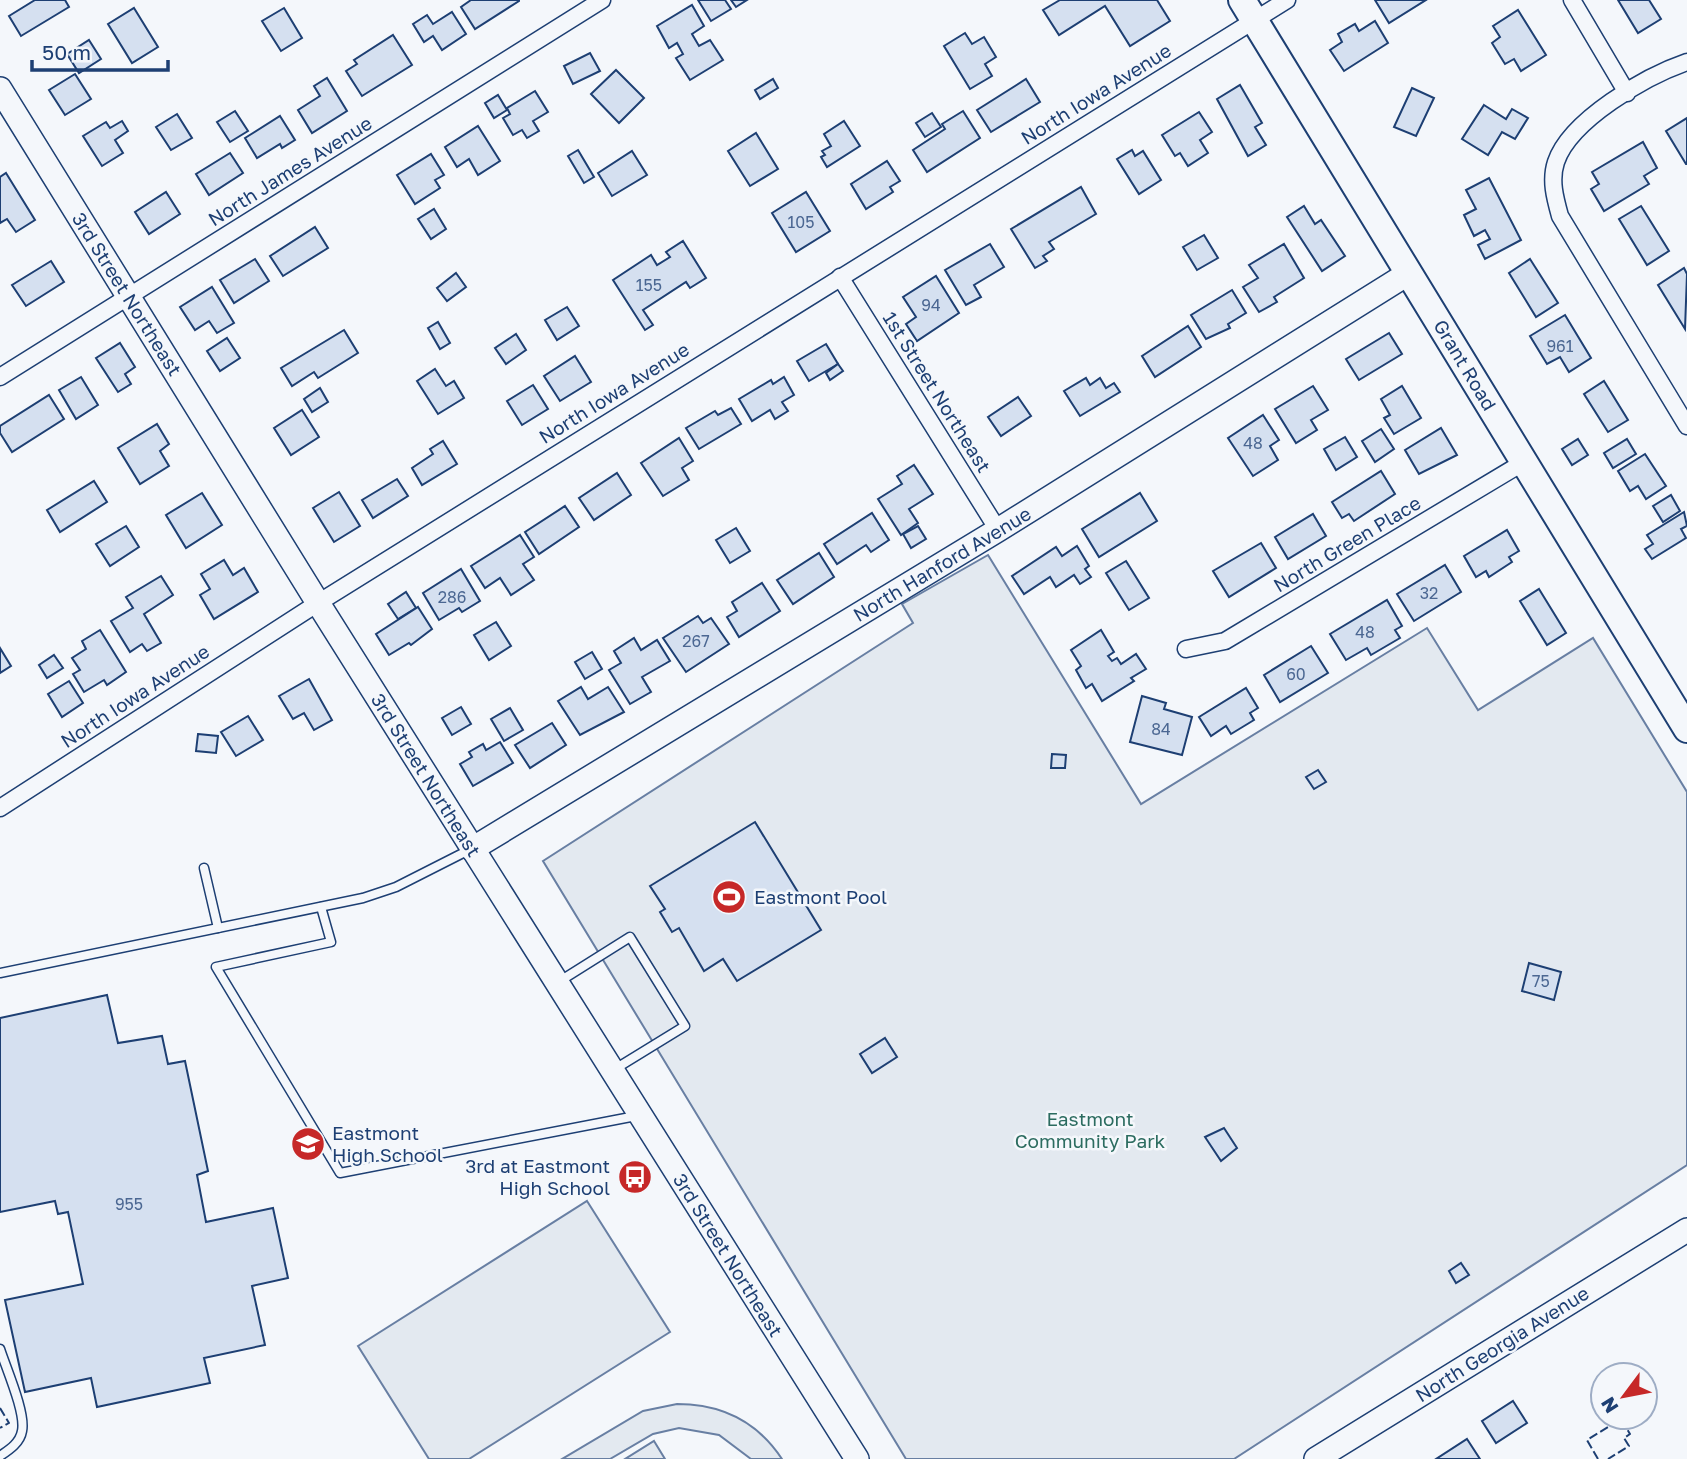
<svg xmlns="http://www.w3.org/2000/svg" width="1687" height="1459" font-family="'Golos Text',sans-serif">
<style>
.green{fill:#e3e9f0;stroke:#687fa3;stroke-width:2}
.building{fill:#d5e0f0;stroke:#1d3f73;stroke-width:2}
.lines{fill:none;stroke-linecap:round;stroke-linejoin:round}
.lane-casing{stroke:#1d3f73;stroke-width:11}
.street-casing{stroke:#1d3f73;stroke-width:19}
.secondary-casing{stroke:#1d3f73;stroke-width:26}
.primary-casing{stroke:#1d3f73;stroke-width:30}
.lane{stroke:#f4f7fb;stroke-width:8}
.street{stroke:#f4f7fb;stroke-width:16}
.secondary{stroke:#f4f7fb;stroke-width:23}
.primary{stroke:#f4f7fb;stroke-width:26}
.fence{stroke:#1d3f73;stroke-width:2;stroke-dasharray:9 3.5;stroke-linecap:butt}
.labels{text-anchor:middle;stroke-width:5;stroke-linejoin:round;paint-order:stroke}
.number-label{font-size:16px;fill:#4b6792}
.street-label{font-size:19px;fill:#1d3f73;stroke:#f4f7fb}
.poi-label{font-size:19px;fill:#1d3f73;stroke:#f4f7fb;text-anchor:start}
.park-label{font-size:19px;fill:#2c6c60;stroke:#f4f7fb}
</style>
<rect width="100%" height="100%" fill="#f4f7fb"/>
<g class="green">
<polygon points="988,555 1141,804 1427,628 1478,710 1593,638 1687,792 1687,1165 1234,1459 906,1459 543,861 913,623 902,604"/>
<polygon points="587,1201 670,1332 469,1459 429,1459 358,1346"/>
<path d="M677,1404C722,1404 757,1421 782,1459H751L719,1435L679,1428L653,1434L610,1459H562L643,1411Z"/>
<polygon points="654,1441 665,1459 625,1459"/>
</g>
<g class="building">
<polygon points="35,0 65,0 69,7 21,36 9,16"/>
<polygon points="471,0 519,0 519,1 475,29 461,7"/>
<polygon points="698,0 725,0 731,9 711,21"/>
<polygon points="731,0 747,0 736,7"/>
<polygon points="1060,0 1157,0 1170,21 1130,46 1105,6 1059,35 1043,10"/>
<polygon points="1375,0 1426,0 1389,23"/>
<polygon points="1618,0 1649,0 1661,19 1638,33"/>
<polygon points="692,5 704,26 692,34 699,46 710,40 723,60 690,80 676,58 683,54 677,43 669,48 657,26"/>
<polygon points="134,8 158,47 132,63 108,24"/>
<polygon points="284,8 302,38 281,51 262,21"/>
<polygon points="1518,10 1546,55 1521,71 1514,59 1505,64 1492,43 1500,37 1493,26"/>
<polygon points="452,12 466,34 442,50 433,36 424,42 413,24 427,15 433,24"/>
<polygon points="1375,21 1388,43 1344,71 1330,50 1342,42 1338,34 1355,24 1359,31"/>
<polygon points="965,33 972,44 984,37 996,57 985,64 992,76 970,89 944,46"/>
<polygon points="393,35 412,65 362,96 346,71 357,64 354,60"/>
<polygon points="89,40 101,59 79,73 67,54"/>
<polygon points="590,53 600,71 573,84 564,66"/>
<polygon points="616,70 644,98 619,123 591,94"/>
<polygon points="75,74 91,99 65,115 49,90"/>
<polygon points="327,78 347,111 312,133 298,110 320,96 314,86"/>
<polygon points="773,79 778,88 760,99 755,90"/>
<polygon points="1026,79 1040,102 991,132 977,110"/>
<polygon points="1240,85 1262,123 1255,127 1266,145 1248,156 1217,99"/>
<polygon points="1412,88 1434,98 1416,136 1394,127"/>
<polygon points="535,91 548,112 533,121 539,131 527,138 522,130 513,135 503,118 510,114 507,108"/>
<polygon points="498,95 507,110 494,118 485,103"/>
<polygon points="1484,105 1506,119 1512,109 1528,118 1515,139 1502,132 1488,155 1462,139"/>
<polygon points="235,111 248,131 230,142 217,122"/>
<polygon points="963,111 980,138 927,172 913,150 945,129 942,124"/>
<polygon points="1199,112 1212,132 1200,140 1208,153 1188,166 1180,153 1175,156 1162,135"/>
<polygon points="932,113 941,127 925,137 916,123"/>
<polygon points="177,114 192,138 171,150 156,127"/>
<polygon points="280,116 295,140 282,148 280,144 257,158 245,138"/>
<polygon points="1687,118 1687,164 1686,164 1666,131"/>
<polygon points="122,121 128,131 115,140 123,153 102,166 83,136 106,122 110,128"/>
<polygon points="844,121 860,146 827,167 821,157 825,155 822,151 831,146 824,134"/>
<polygon points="478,126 500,161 478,175 469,159 457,167 445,147"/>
<polygon points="756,133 778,169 750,186 728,151"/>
<polygon points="1643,142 1657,168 1644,176 1649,184 1604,211 1591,189 1599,184 1592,172"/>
<polygon points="578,150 594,177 584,183 568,156"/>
<polygon points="1132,150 1135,156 1143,151 1161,180 1139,194 1117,159"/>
<polygon points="632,151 647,175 612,196 598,173"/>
<polygon points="230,153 243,173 209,195 196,174"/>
<polygon points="431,154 444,175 435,180 440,188 415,204 397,175"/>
<polygon points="887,161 900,181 890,187 893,192 866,209 851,184"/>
<polygon points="6,173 35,220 16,232 7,219 0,223 0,177"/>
<polygon points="1489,178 1521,240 1485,259 1478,245 1490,239 1485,230 1474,236 1464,215 1476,209 1466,190"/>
<polygon points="1081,187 1096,214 1049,242 1054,249 1043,256 1047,261 1035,268 1011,229"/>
<polygon points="166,192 180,214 149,234 135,212"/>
<polygon points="806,192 830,231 796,252 772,213"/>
<polygon points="1304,206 1315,224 1321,220 1345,256 1322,271 1287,217"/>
<polygon points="1641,206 1669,251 1647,265 1619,219"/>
<polygon points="434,209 446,229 431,239 418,219"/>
<polygon points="315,227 328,248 283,276 270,256"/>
<polygon points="1204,235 1218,258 1197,270 1183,247"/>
<polygon points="683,241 706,278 690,288 686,282 643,310 653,325 645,330 613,280 651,255 657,265 670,257 666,252"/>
<polygon points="990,244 1004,267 974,285 981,297 966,305 945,270"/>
<polygon points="1284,244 1304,278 1274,297 1277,302 1259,312 1243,287 1258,278 1249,265"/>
<polygon points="255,259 269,281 234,303 220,280"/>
<polygon points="1530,259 1558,303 1536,317 1509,273"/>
<polygon points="51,261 64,282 26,306 12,285"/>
<polygon points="1684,268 1687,274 1685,329 1658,285"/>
<polygon points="456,273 466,287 447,301 437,288"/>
<polygon points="936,276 959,313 917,341 906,324 916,317 903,297"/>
<polygon points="212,287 234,323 217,333 209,321 195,330 180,307"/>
<polygon points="1232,290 1246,313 1228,324 1230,328 1206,339 1191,315"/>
<polygon points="567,307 579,326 557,340 545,320"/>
<polygon points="1565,315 1591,358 1569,372 1560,357 1547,364 1530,336"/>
<polygon points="438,322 450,343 440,349 428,328"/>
<polygon points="1188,326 1201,347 1155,377 1142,356"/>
<polygon points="344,330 358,353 318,378 314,372 292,386 281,368"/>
<polygon points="1389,333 1402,354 1359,380 1346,359"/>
<polygon points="516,334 526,350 506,364 495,348"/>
<polygon points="227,338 240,358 220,371 207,351"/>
<polygon points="120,343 135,367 125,374 131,384 118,392 96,358"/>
<polygon points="826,344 838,364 809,381 797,361"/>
<polygon points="575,356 591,382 560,401 544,376"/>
<polygon points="838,364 843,371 830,380 826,373"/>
<polygon points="435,369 446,386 454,381 464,398 438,414 417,381"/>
<polygon points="81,377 98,405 76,419 59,390"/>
<polygon points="784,377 794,395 782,402 788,411 775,419 770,410 752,421 739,399 771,380 773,384"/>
<polygon points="1086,378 1090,385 1100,378 1106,388 1114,383 1120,392 1080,416 1064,391"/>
<polygon points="1604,381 1628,420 1608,432 1584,394"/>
<polygon points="533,385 548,409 522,425 507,401"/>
<polygon points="1313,386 1328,410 1311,420 1317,430 1296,443 1275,409"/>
<polygon points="1402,386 1421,418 1394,434 1384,418 1390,415 1381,399"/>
<polygon points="320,388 328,402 312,412 304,399"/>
<polygon points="49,395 64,419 12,452 0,433 0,426"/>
<polygon points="1018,397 1031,416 1001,436 988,417"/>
<polygon points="731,408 741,424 699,449 686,428 715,411 718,415"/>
<polygon points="302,410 319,437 291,455 274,428"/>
<polygon points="1263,415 1279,440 1270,446 1278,460 1253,476 1228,438"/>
<polygon points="157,424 169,444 160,451 169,466 140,484 118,448"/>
<polygon points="1441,428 1457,455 1419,474 1405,450"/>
<polygon points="1381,429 1394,449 1375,462 1362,441"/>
<polygon points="1345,437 1357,457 1336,470 1324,449"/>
<polygon points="679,438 693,461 682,468 689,480 663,496 641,463"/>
<polygon points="1578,439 1588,455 1572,465 1562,449"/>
<polygon points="1627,439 1636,454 1613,468 1604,453"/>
<polygon points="443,441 457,464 422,485 412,468 433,454 430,449"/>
<polygon points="1645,454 1666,486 1646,499 1638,486 1630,491 1618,471"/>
<polygon points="914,465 933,494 909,509 918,523 901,535 878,499 902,484 897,476"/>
<polygon points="1381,471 1395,494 1354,521 1349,514 1342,518 1332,502"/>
<polygon points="617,473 631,495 594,520 579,498"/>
<polygon points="397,479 408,496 373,518 362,500"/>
<polygon points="94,481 107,502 60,532 47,510"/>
<polygon points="339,492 360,526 334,542 313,508"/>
<polygon points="202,493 222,525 186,548 166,515"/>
<polygon points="1140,493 1157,521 1099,557 1082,529"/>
<polygon points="1671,495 1680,511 1663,522 1653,506"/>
<polygon points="565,506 579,527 539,554 525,532"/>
<polygon points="1684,512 1687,526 1681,529 1686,538 1652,559 1645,549 1653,544 1647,535"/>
<polygon points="872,513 889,540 871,552 866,545 837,564 824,544"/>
<polygon points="1313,514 1326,536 1288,559 1275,537"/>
<polygon points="126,526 139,547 110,566 96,544"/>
<polygon points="918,526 926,539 911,548 903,534"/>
<polygon points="736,528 750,551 730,563 716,540"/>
<polygon points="1507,530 1519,551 1509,557 1512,562 1489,577 1486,571 1476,577 1464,556"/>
<polygon points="520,535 534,557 523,564 534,580 511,595 500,578 485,588 471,566"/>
<polygon points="1261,543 1276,568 1229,597 1213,571"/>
<polygon points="1077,546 1089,566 1085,569 1091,577 1080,584 1074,575 1056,587 1050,577 1024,594 1012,576 1056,547 1062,556"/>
<polygon points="819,553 834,577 793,604 777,580"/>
<polygon points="224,560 233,575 244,568 258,592 214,619 200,595 210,589 201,574"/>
<polygon points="1126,561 1149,598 1129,610 1106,573"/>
<polygon points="1445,565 1461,592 1414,621 1397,594"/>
<polygon points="461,569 480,601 462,612 459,608 439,620 423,593"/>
<polygon points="161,576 173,595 144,614 161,643 147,651 142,644 130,652 111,621 133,608 126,597"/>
<polygon points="762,583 780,611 739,637 727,617 737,611 732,602"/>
<polygon points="1539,589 1566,633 1547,645 1520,601"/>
<polygon points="406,592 416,608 398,619 388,604"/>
<polygon points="1387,600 1402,626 1395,630 1400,638 1371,655 1367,648 1346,660 1330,634"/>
<polygon points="418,607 432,629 411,645 409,643 389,655 376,634"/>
<polygon points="698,616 703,623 711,618 729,644 686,672 663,638"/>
<polygon points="496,622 511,646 489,660 474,635"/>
<polygon points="100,630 126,672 107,685 104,680 84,692 73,674 80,670 72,658 86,649 82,641"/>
<polygon points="1101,630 1114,652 1108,656 1112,661 1117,658 1121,664 1136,654 1146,669 1131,678 1134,681 1102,701 1092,684 1086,688 1076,670 1081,666 1071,650"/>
<polygon points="634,638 641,650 657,640 670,661 642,677 651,692 630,704 609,670 621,663 614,651"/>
<polygon points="1311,646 1328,673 1280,702 1264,675"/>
<polygon points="0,648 11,666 0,673"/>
<polygon points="592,652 602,669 585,679 575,662"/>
<polygon points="54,655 63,668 47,678 39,665"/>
<polygon points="309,679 332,720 314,730 304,713 293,719 279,696"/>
<polygon points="69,681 83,703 62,717 48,694"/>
<polygon points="581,687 588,699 608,687 624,712 580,735 558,701"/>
<polygon points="1246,688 1258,708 1250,713 1254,720 1231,734 1226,726 1211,736 1199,717"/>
<polygon points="1142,696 1166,703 1164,709 1192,717 1182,755 1130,742"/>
<polygon points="461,707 471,724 452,735 442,718"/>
<polygon points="510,708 523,730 504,741 491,719"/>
<polygon points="248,716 263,740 236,756 221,732"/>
<polygon points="552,723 566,745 530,768 515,745"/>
<polygon points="198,734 218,736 216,753 196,751"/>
<polygon points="500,742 513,763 473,786 460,764 472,757 469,752 483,744 486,750"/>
<polygon points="1052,754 1066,755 1065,768 1051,768"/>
<polygon points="1318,770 1326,782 1314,789 1306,777"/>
<polygon points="755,822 821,930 737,981 723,959 704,971 679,928 672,932 660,912 665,909 650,886"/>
<polygon points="1529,963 1561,972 1554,1000 1522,991"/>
<polygon points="107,995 118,1043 162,1036 168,1064 185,1061 208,1171 197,1175 206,1222 273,1208 288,1278 252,1286 265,1345 204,1358 210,1383 97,1407 91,1378 25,1392 5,1300 83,1284 68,1212 58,1214 55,1201 0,1212 0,1018"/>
<polygon points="885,1038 897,1057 872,1073 860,1054"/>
<polygon points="1224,1128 1237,1148 1221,1161 1205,1137"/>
<polygon points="1461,1263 1469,1275 1456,1283 1449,1271"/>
<polygon points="1513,1401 1527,1423 1496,1443 1482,1421"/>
<polygon points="1467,1439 1480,1459 1436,1459"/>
</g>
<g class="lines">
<g class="lane-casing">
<g id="lane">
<polyline points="204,868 218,928"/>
<polyline points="321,907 331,942 216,967 340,1173 636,1116"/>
<polyline points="0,973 363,898 396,887 469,850"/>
<polyline points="560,981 630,937 685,1026 615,1069"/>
<path d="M0,1349C6,1368 26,1413 22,1431C20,1443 9,1450 0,1456"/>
</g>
</g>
<g class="street-casing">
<g id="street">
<polyline points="1572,0 1627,93"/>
<path d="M1687,62C1646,76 1570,120 1556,162C1550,180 1555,198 1560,216L1687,426"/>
<polyline points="840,277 998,530"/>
<polyline points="0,377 602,0"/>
<polyline points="1186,649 1225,641 1524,462"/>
<polyline points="0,808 318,603 1287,0"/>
</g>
</g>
<g class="secondary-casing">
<g id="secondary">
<polyline points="0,89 318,603 857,1459"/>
<polyline points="472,849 998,530 1409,273"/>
<polyline points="1316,1459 1687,1230"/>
</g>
</g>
<g class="primary-casing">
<polyline id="primary" points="1242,0 1687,729"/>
</g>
<use href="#lane" class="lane"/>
<use href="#street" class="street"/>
<use href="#secondary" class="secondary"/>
<use href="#primary" class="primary"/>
<g class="fence">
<polyline points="0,1408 9,1423 0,1428"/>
<polyline points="1598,1459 1587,1440 1621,1419 1630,1434 1624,1438 1629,1446 1608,1459"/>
</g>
</g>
<defs>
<g id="stadium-disc" transform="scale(1.75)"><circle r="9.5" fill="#c62828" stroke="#f4f7fb"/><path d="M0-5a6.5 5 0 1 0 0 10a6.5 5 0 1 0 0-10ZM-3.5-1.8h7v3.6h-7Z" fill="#fff"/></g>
<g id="school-disc" transform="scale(1.75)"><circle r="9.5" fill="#c62828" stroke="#f4f7fb"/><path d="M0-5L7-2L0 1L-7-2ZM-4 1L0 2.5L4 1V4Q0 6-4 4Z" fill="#fff"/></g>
<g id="bus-disc" transform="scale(1.75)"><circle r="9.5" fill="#c62828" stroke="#f4f7fb"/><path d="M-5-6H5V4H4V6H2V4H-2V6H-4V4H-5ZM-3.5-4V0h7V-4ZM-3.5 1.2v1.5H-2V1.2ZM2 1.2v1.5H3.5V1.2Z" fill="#fff"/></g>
</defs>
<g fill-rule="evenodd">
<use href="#stadium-disc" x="729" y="897"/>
<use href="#school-disc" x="308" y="1144"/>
<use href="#bus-disc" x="635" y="1177"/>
</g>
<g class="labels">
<g class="number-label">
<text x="801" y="228">105</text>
<text x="649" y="291">155</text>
<text x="931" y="311">94</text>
<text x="1560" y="352">961</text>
<text x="1253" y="449">48</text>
<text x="1429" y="599">32</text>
<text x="452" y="603">286</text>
<text x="1365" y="638">48</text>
<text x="696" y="647">267</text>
<text x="1296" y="680">60</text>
<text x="1161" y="735">84</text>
<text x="1541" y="987">75</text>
<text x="129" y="1210">955</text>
</g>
<g class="street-label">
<text transform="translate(1096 94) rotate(-32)" y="7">North Iowa Avenue</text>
<text transform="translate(290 171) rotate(-32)" y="7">North James Avenue</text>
<text transform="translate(127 294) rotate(58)" y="7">3rd Street Northeast</text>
<text transform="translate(1465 365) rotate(59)" y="7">Grant Road</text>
<text transform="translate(937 392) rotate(58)" y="7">1st Street Northeast</text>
<text transform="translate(614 393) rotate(-32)" y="7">North Iowa Avenue</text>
<text transform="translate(1347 544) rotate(-31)" y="7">North Green Place</text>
<text transform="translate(942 564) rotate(-31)" y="7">North Hanford Avenue</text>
<text transform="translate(135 696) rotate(-33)" y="7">North Iowa Avenue</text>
<text transform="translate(426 775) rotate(58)" y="7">3rd Street Northeast</text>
<text transform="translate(728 1255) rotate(58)" y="7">3rd Street Northeast</text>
<text transform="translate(1502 1344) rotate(-32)" y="7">North Georgia Avenue</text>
</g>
<g class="poi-label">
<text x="754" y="904">Eastmont Pool</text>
<text x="332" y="1140">Eastmont<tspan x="332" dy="22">High School</tspan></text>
<text x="610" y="1173" text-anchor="end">3rd at Eastmont<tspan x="610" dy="22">High School</tspan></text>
</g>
<g class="park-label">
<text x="1090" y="1126">Eastmont<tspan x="1090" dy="22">Community Park</tspan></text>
</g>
</g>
<g transform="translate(1624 1396) rotate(238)"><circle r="33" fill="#f4f7fb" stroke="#9eadc5" stroke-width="2"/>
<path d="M0-5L12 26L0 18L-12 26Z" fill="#c62828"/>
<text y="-10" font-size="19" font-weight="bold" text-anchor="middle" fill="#1d3f73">N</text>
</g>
<path d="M32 60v10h136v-10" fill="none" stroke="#1d3f73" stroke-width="3.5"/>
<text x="42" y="60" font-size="21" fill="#1d3f73" stroke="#f4f7fb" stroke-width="5" paint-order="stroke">50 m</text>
</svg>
